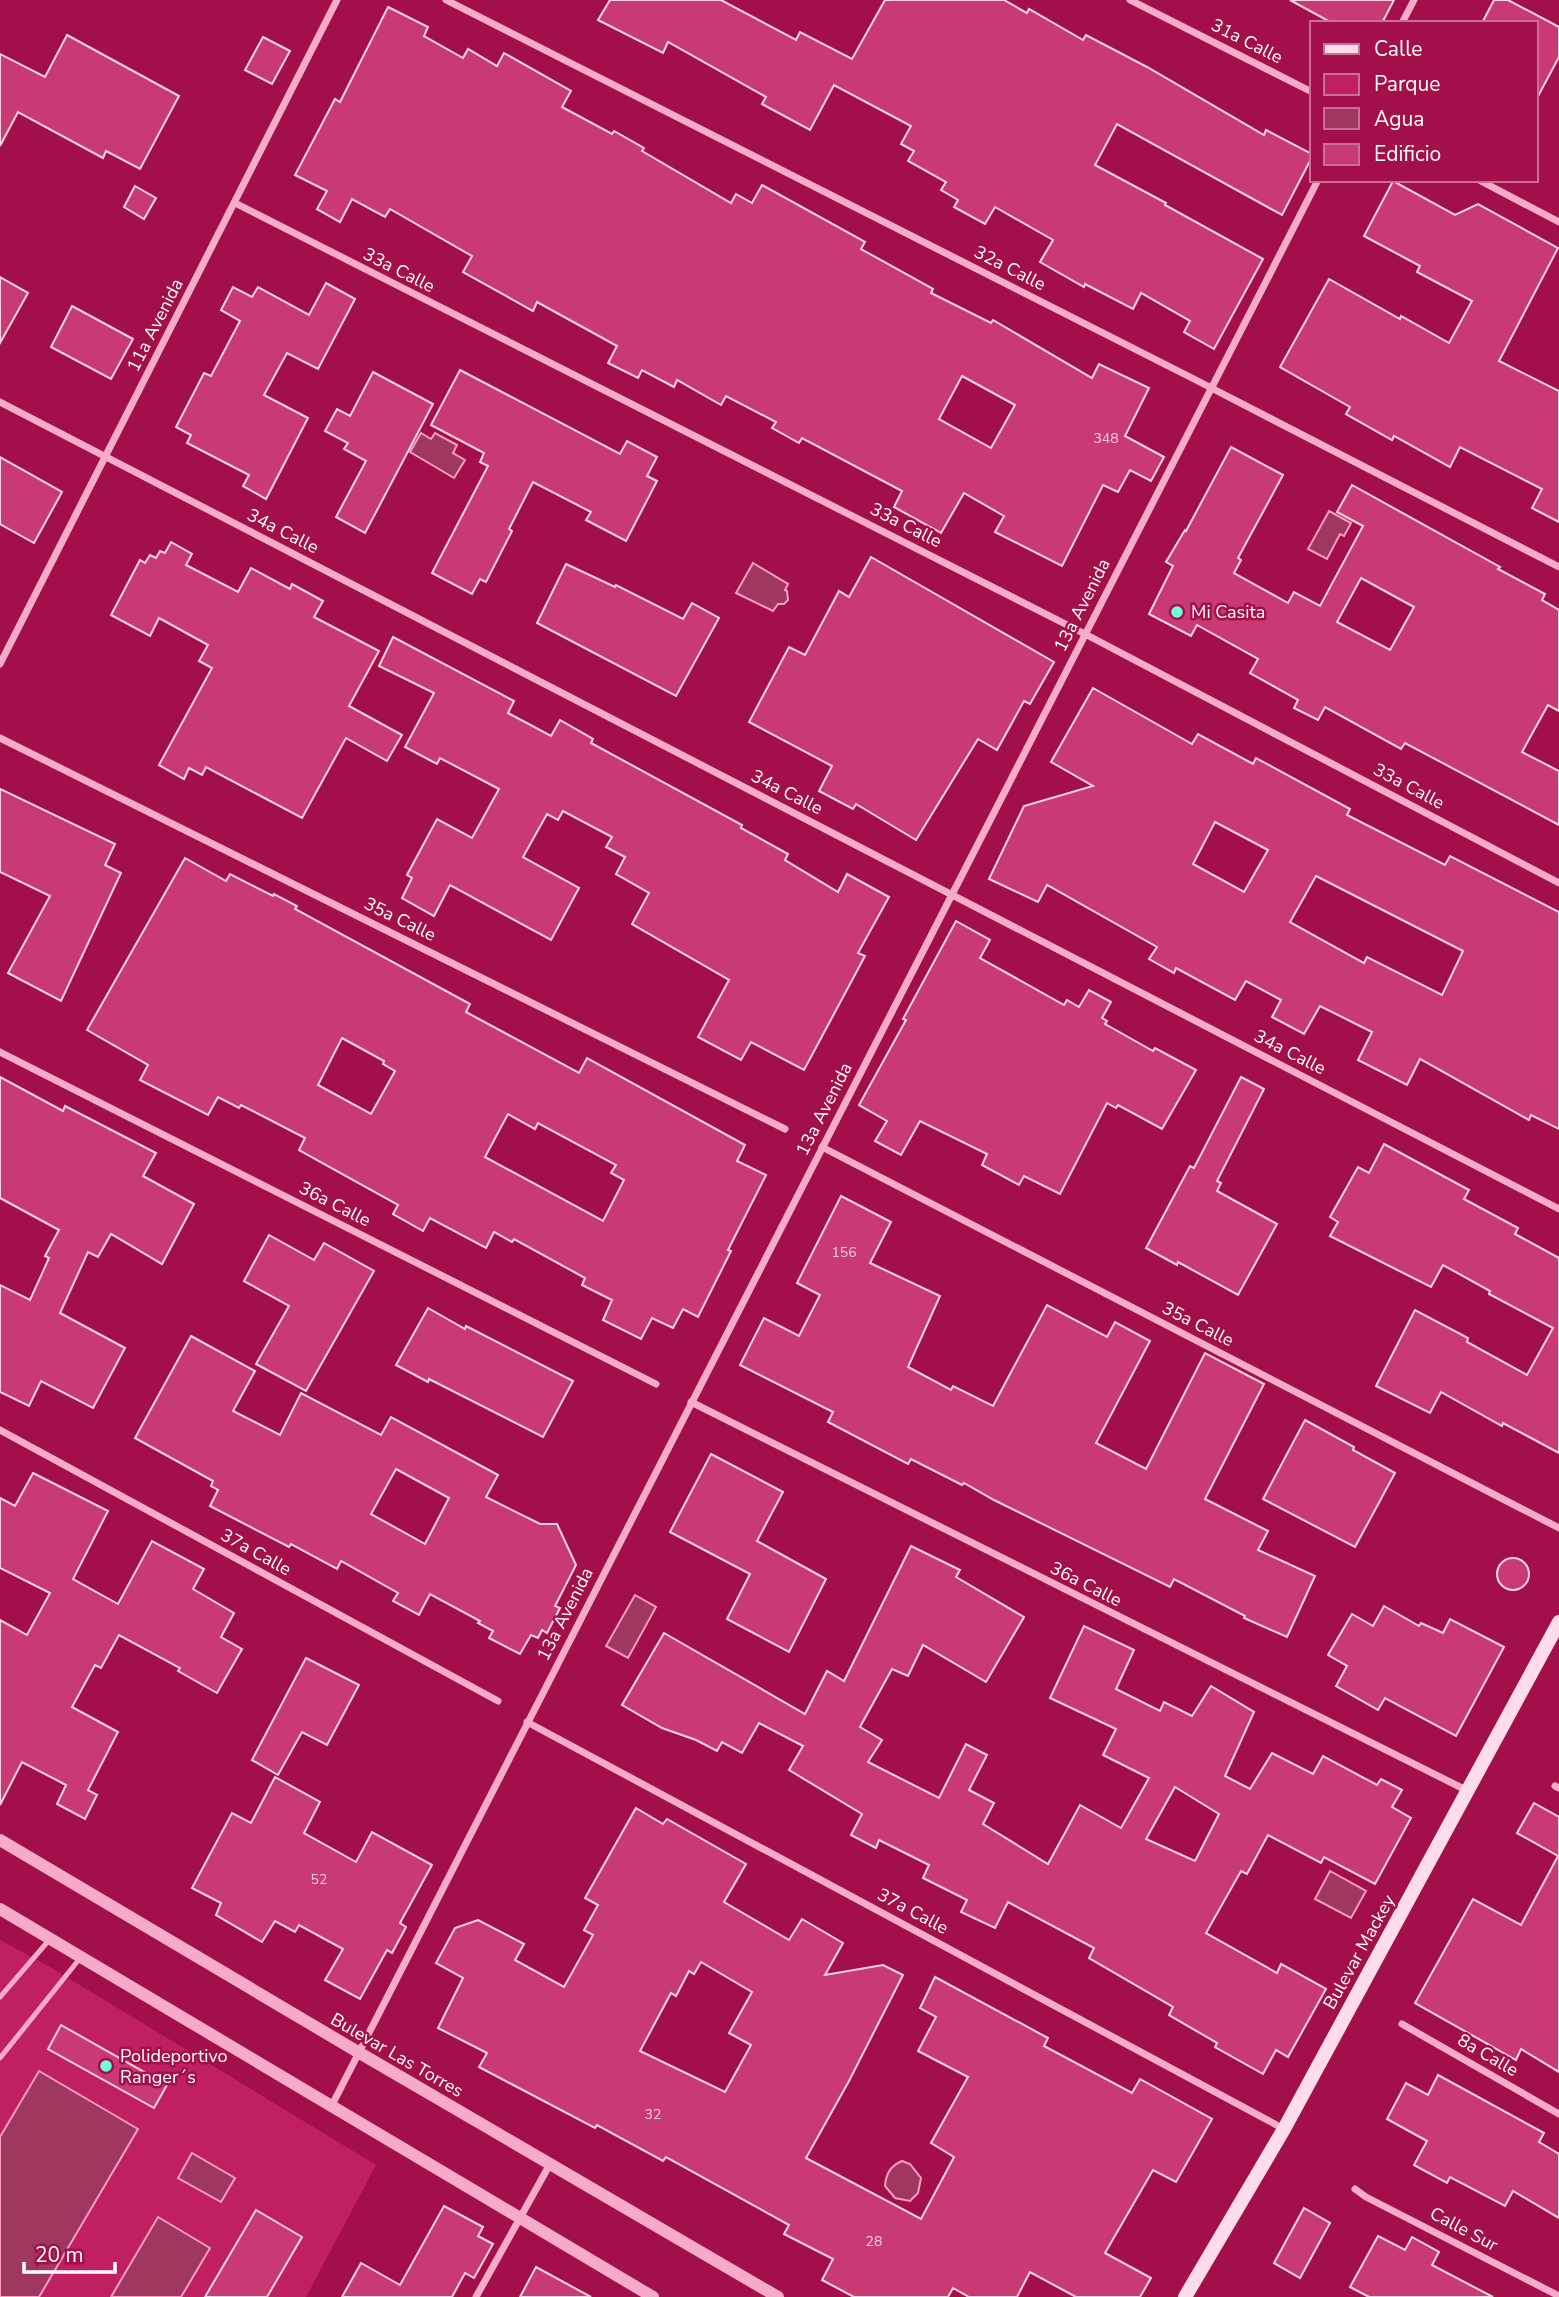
<svg xmlns="http://www.w3.org/2000/svg" width="1559" height="2297" font-family="'Nunito Sans',sans-serif">
<style>
.green{fill:#c12060}
.water{fill:#a0375f;stroke:#f99dc3;stroke-width:2}
.building{fill:#c93972;stroke:#fed4e5;stroke-width:2;fill-rule:evenodd}
.lines{fill:none;stroke-linecap:round;stroke-linejoin:round}
.service{stroke:#f6abc9;stroke-width:5}
.minor{stroke:#f6abc9;stroke-width:7}
.tertiary{stroke:#f6abc9;stroke-width:12}
.secondary{stroke:#fedce9;stroke-width:14}
.poi-dot{fill:#70ffdd;stroke:#a31049;stroke-width:2.5}
.labels{text-anchor:middle;stroke-width:5;stroke-linejoin:round;paint-order:stroke}
.number-label{font-size:14px;fill:#f2cedc}
.street-label{font-size:18px;fill:#fff;stroke:#a31049}
.poi-label{font-size:18px;fill:#fff;stroke:#a31049;text-anchor:start}
</style>
<rect width="100%" height="100%" fill="#a31049"/>
<polygon class="green" points="0,1940 50,1967 376,2165 306,2297 0,2297"/>
<g class="water">
<polygon points="421,433 431,439 435,433 457,445 453,453 465,460 454,478 410,452"/>
<polygon points="1329,511 1351,523 1344,536 1340,534 1327,559 1308,549"/>
<polygon points="753,563 788,584 785,590 787,591 788,600 784,604 778,604 773,611 736,593"/>
<polygon points="635,1595 656,1607 628,1658 606,1646"/>
<polygon points="1330,1871 1366,1891 1351,1918 1315,1899"/>
<polygon points="39,2071 138,2129 39,2297 0,2297 0,2137"/>
<polygon points="192,2153 235,2178 221,2202 178,2178"/>
<path d="M902,2161L910,2164L921,2178L918,2193L910,2201L895,2198L885,2186C886,2174 890,2166 902,2161Z"/>
<polygon points="158,2217 210,2248 181,2297 111,2297"/>
</g>
<g class="building">
<polygon points="610,0 721,0 796,40 800,32 852,59 885,0 1004,0 1027,13 1029,9 1083,40 1086,35 1147,67 1264,135 1266,130 1312,154 1312,157 1282,215 1117,124 1095,165 1166,203 1165,205 1263,259 1214,349 1184,332 1190,321 1141,293 1133,309 1085,284 1084,287 1040,262 1053,240 995,207 985,224 954,207 958,200 941,190 946,182 908,161 914,151 901,144 911,126 834,85 810,130 762,104 766,97 668,42 663,53 598,20"/>
<polygon points="1290,0 1394,0 1382,23 1332,23"/>
<polygon points="1494,0 1508,0 1559,27 1559,57 1536,100 1536,23 1482,23"/>
<path d="M388,7L428,27L424,36L463,58L468,49L497,66L504,53L571,91L562,107L612,134L614,131L644,148L642,151L731,203L736,194L752,203L762,185L865,242L861,249L933,289L931,293L991,323L993,320L1092,378L1099,364L1149,388L1125,436L1164,457L1151,481L1130,470L1118,492L1103,485L1062,566L995,532L1004,516L964,493L941,533L894,507L902,491L802,438L799,443L772,428L776,422L726,396L721,405L677,380L674,387L642,370L638,378L608,363L617,346L537,302L533,311L463,272L472,256L390,209L385,217L352,199L340,222L317,209L327,191L295,175L335,99L340,102ZM962,376L1015,405L991,448L939,419Z"/>
<polygon points="67,35 179,96 140,169 106,151 103,158 18,112 0,146 0,54 45,77"/>
<polygon points="263,37 290,51 272,84 245,70"/>
<polygon points="1393,181 1455,215 1478,204 1558,248 1499,361 1559,391 1559,522 1532,508 1542,489 1460,447 1450,467 1394,436 1392,440 1346,414 1350,407 1280,367 1329,279 1400,319 1401,316 1449,343 1472,301 1417,272 1420,266 1364,236"/>
<polygon points="135,186 156,198 144,219 124,207"/>
<polygon points="0,277 28,293 0,343"/>
<polygon points="326,283 355,299 318,369 287,353 264,395 308,418 266,499 243,486 249,475 187,443 191,435 176,427 204,373 211,376 240,321 221,310 233,287 252,297 258,287 309,315"/>
<polygon points="72,306 133,339 111,379 51,347"/>
<polygon points="460,370 620,454 627,441 657,457 647,476 657,481 626,541 586,520 591,512 533,482 509,529 512,531 486,582 480,579 472,594 432,573 488,466 480,462 484,453 431,425"/>
<polygon points="373,372 433,404 365,533 336,517 366,461 344,449 348,443 325,431 337,409 350,416"/>
<path d="M1231,447L1283,475L1238,558L1241,560L1234,573L1288,603L1294,592L1320,606L1363,526L1337,512L1352,485L1500,567L1498,569L1545,594L1542,600L1559,610V711L1548,705L1522,752L1559,771V825L1405,743L1401,749L1325,707L1318,720L1294,708L1298,700L1250,673L1258,659L1197,625L1191,636L1149,614L1173,566L1166,562L1185,530L1186,531ZM1361,578L1414,607L1390,650L1337,622Z"/>
<polygon points="0,457 62,492 34,543 0,524"/>
<polygon points="171,542 192,554 186,565 238,592 251,568 290,589 292,584 323,601 314,617 379,651 349,706 402,735 387,761 346,738 302,818 206,767 202,775 189,768 184,779 159,765 212,668 199,661 208,645 159,618 150,636 111,615 140,560 145,563 150,555 156,558 160,551 165,553"/>
<polygon points="871,557 1054,662 1030,704 1024,701 997,750 978,739 916,840 856,804 853,809 819,791 832,766 749,722 789,647 805,655 839,591 849,597"/>
<polygon points="566,564 615,587 616,585 683,619 692,603 719,618 676,696 537,623"/>
<polygon points="393,637 514,701 508,713 551,736 560,720 593,739 591,743 742,825 741,828 788,854 785,860 838,892 847,874 889,897 858,953 865,956 804,1070 751,1042 741,1060 698,1037 729,980 632,924 649,893 616,874 625,857 606,847 612,837 563,811 558,820 547,814 523,857 579,888 551,940 450,885 434,916 402,898 412,878 407,875 437,819 472,838 499,789 440,758 437,764 405,747 434,693 379,666"/>
<path d="M1093,688L1192,744L1198,734L1253,764L1256,758L1350,809L1347,815L1445,865L1450,856L1559,912V1129L1531,1115L1529,1120L1420,1059L1407,1085L1358,1060L1372,1032L1320,1006L1304,1034L1272,1017L1281,1000L1246,981L1235,1000L1176,968L1174,973L1149,959L1157,947L1047,885L1038,902L989,879L1024,806L1093,786L1051,762ZM1215,822L1268,850L1244,892L1193,864ZM1316,876L1463,951L1442,995L1367,957L1364,963L1290,922Z"/>
<polygon points="0,789 115,844 105,865 121,873 61,1001 8,973 50,896 0,872"/>
<path d="M185,858L226,881L230,874L273,896L274,894L297,906L295,909L470,1004L466,1012L579,1073L587,1058L745,1145L737,1161L766,1175L728,1250L731,1251L698,1317L683,1309L673,1328L652,1318L641,1339L603,1320L612,1300L582,1285L585,1278L514,1239L512,1242L494,1232L486,1248L430,1218L423,1231L393,1214L398,1205L299,1150L305,1138L241,1105L239,1108L218,1097L208,1115L140,1080L148,1065L87,1030ZM342,1038L384,1061L383,1064L395,1071L371,1114L318,1085ZM508,1114L535,1129L538,1123L616,1165L611,1173L624,1180L603,1221L485,1157Z"/>
<polygon points="956,921 990,940 980,958 1064,1005 1067,1000 1079,1007 1089,990 1111,1002 1102,1018 1107,1021 1105,1024 1153,1051 1155,1048 1196,1070 1162,1129 1118,1105 1116,1108 1107,1103 1060,1194 1024,1176 1019,1185 982,1165 987,1154 920,1121 901,1155 875,1141 887,1121 859,1105 906,1020 903,1019"/>
<polygon points="0,1077 63,1111 65,1106 156,1153 143,1176 194,1204 162,1264 111,1234 98,1257 88,1252 60,1313 125,1348 93,1408 41,1381 29,1406 0,1392 0,1285 30,1300 49,1258 45,1256 59,1230 0,1198"/>
<polygon points="1241,1077 1264,1089 1217,1181 1221,1183 1217,1191 1277,1224 1238,1295 1178,1262 1177,1265 1146,1248 1190,1166 1194,1168"/>
<polygon points="1384,1144 1469,1190 1464,1199 1518,1228 1515,1234 1559,1258 1559,1453 1503,1423 1502,1426 1441,1392 1430,1413 1376,1386 1415,1310 1468,1338 1467,1342 1527,1375 1553,1328 1489,1294 1490,1291 1443,1265 1431,1287 1330,1236 1338,1222 1330,1217 1358,1167 1369,1173"/>
<polygon points="841,1196 891,1222 870,1263 940,1296 908,1367 951,1390 953,1386 993,1406 1047,1305 1107,1337 1115,1322 1150,1341 1096,1443 1146,1469 1205,1353 1264,1384 1205,1499 1268,1531 1258,1550 1315,1576 1287,1637 1244,1618 1245,1616 1174,1579 1170,1587 994,1500 964,1483 962,1485 911,1459 908,1464 828,1422 833,1412 740,1365 764,1318 799,1336 820,1295 797,1283"/>
<polygon points="269,1235 314,1260 324,1243 374,1271 306,1391 256,1364 289,1306 244,1281"/>
<polygon points="428,1308 465,1329 466,1326 573,1381 543,1437 429,1379 428,1382 396,1365"/>
<path d="M191,1336L255,1371L233,1411L280,1435L301,1393L381,1435L391,1417L498,1475L486,1497L540,1524H557L576,1565L555,1606L560,1608L547,1633L542,1630L538,1638L531,1635L520,1654L489,1638L493,1631L478,1623L480,1621L430,1594L419,1615L393,1601L398,1593L341,1561L337,1569L291,1544L289,1547L210,1506L218,1490L211,1486L213,1481L135,1438ZM396,1469L449,1498L425,1544L371,1514Z"/>
<polygon points="1305,1420 1354,1447 1353,1450 1395,1473 1355,1547 1263,1499"/>
<polygon points="711,1454 783,1492 757,1541 826,1579 789,1652 727,1619 750,1574 670,1532"/>
<polygon points="33,1473 108,1511 73,1579 118,1604 152,1541 204,1569 193,1589 234,1613 221,1637 242,1649 217,1693 178,1671 180,1668 119,1635 101,1668 95,1665 72,1707 118,1732 88,1790 97,1795 85,1819 57,1804 66,1785 22,1762 0,1805 0,1620 27,1635 50,1593 0,1568 0,1498 15,1506"/>
<path d="M911,1546L960,1570L956,1577L1024,1617L986,1682L923,1645L908,1676L892,1669L860,1727L882,1740L868,1762L939,1798L966,1744L987,1755L969,1790L994,1803L983,1824L1048,1864L1080,1805L1121,1828L1149,1778L1103,1755L1116,1729L1050,1698L1084,1626L1134,1650L1116,1689L1160,1711L1164,1702L1192,1716L1211,1686L1254,1712L1225,1776L1250,1789L1272,1753L1313,1774L1323,1756L1377,1785L1381,1779L1402,1790L1392,1807L1411,1818L1375,1884L1324,1857L1321,1863L1268,1835L1247,1874L1241,1871L1206,1933L1277,1973L1281,1964L1326,1989L1288,2057L1276,2050L1263,2074L1215,2047L1217,2043L1169,2015L1173,2007L1089,1958L1094,1948L1008,1902L995,1928L961,1912L967,1900L923,1878L929,1865L879,1840L876,1848L851,1835L862,1814L789,1770L803,1746L759,1723L742,1753L722,1742L717,1751L696,1740L662,1728L622,1705L664,1633L805,1714L827,1671L844,1681ZM1175,1787L1219,1814L1195,1861L1146,1839Z"/>
<circle cx="1513" cy="1574" r="16"/>
<polygon points="1384,1606 1419,1626 1421,1623 1443,1633 1450,1619 1504,1647 1456,1736 1385,1698 1378,1710 1336,1686 1347,1666 1328,1655 1352,1614 1373,1626"/>
<polygon points="306,1658 359,1685 327,1745 302,1732 278,1775 252,1760"/>
<polygon points="275,1777 320,1802 304,1833 356,1862 372,1832 432,1865 400,1923 406,1927 392,1953 387,1950 360,1999 325,1980 343,1949 299,1925 295,1932 275,1921 262,1942 216,1915 221,1903 192,1888 232,1813 251,1823"/>
<polygon points="1534,1803 1559,1817 1559,2072 1521,2049 1516,2060 1415,2003 1473,1899 1521,1925 1558,1856 1517,1833"/>
<path d="M636,1808L663,1824L667,1819L746,1864L724,1902L789,1940L802,1919L843,1943L825,1975L883,1965L903,1975L849,2081L806,2158L921,2219L954,2157L931,2143L968,2077L918,2051L936,2017L920,2008L935,1977L1048,2038L1044,2046L1132,2093L1140,2079L1212,2119L1176,2182L1153,2170L1105,2253L1151,2278L1140,2297H1076L1030,2272L1017,2297H969L953,2288L948,2297H854L822,2280L833,2259L784,2234L789,2225L666,2157L663,2161L597,2125L595,2128L479,2067L487,2053L438,2028L463,1978L436,1963L455,1928L478,1920L524,1944L515,1960L564,1987L593,1935L584,1930L598,1905L585,1898ZM701,1962L752,1992L729,2033L751,2045L725,2092L640,2051L671,1993L676,1996L689,1971L694,1974Z"/>
<polygon points="61,2025 167,2085 154,2108 48,2049"/>
<polygon points="1438,2075 1544,2133 1539,2142 1559,2154 1559,2218 1513,2191 1505,2206 1450,2177 1447,2183 1414,2165 1427,2141 1387,2119 1406,2083 1428,2095"/>
<polygon points="444,2206 483,2227 478,2236 493,2244 474,2278 465,2273 452,2297 342,2297 361,2263 400,2285"/>
<polygon points="1304,2208 1330,2223 1300,2278 1274,2263"/>
<polygon points="256,2210 302,2237 267,2297 205,2297"/>
<polygon points="1378,2236 1405,2250 1412,2237 1439,2252 1432,2265 1493,2297 1369,2297 1350,2287"/>
<polygon points="536,2267 591,2297 520,2297"/>
</g>
<g class="lines">
<g class="service">
<polyline points="0,1997 50,1939"/>
<polyline points="0,2058 81,1957"/>
</g>
<g class="minor">
<polyline points="446,0 1190,377 1559,567"/>
<polyline points="1130,0 1312,92"/>
<polyline points="1402,23 1414,0"/>
<polyline points="1479,180 1559,222"/>
<polyline points="235,203 1085,634 1559,883"/>
<polyline points="0,402 1559,1209"/>
<polyline points="0,664 337,0"/>
<polyline points="0,738 785,1129"/>
<polyline points="0,1052 656,1384"/>
<polyline points="822,1147 1559,1528"/>
<polyline points="691,1402 1468,1791"/>
<polyline points="0,1430 498,1701"/>
<polyline points="527,1722 1284,2129"/>
<polyline points="1555,1786 1559,1788"/>
<polyline points="1402,2024 1559,2114"/>
<polyline points="331,2107 1318,180"/>
<polyline points="1355,2189 1366,2197 1559,2296"/>
<polyline points="476,2297 550,2164"/>
</g>
<g class="tertiary">
<polyline points="0,1840 358,2052 778,2297"/>
<polyline points="0,1909 653,2297"/>
</g>
<polyline class="secondary" points="1185,2297 1284,2129 1559,1622"/>
</g>
<g class="poi-dot">
<circle cx="1177" cy="612" r="7"/>
<circle cx="106" cy="2066" r="7"/>
</g>
<g class="labels">
<g class="number-label">
<text x="1106" y="443">348</text>
<text x="844" y="1257">156</text>
<text x="319" y="1884">52</text>
<text x="653" y="2119">32</text>
<text x="874" y="2246">28</text>
</g>
<g class="street-label">
<text transform="translate(1247 41) rotate(27)" y="6">31a Calle</text>
<text transform="translate(1010 268) rotate(27)" y="6">32a Calle</text>
<text transform="translate(399 270) rotate(27)" y="6">33a Calle</text>
<text transform="translate(155 325) rotate(-63)" y="6">11a Avenida</text>
<text transform="translate(906 525) rotate(27)" y="6">33a Calle</text>
<text transform="translate(283 531) rotate(27)" y="6">34a Calle</text>
<text transform="translate(1082 605) rotate(-63)" y="6">13a Avenida</text>
<text transform="translate(1409 786) rotate(28)" y="6">33a Calle</text>
<text transform="translate(787 792) rotate(27)" y="6">34a Calle</text>
<text transform="translate(400 919) rotate(26)" y="6">35a Calle</text>
<text transform="translate(1290 1052) rotate(27)" y="6">34a Calle</text>
<text transform="translate(824 1109) rotate(-63)" y="6">13a Avenida</text>
<text transform="translate(335 1204) rotate(27)" y="6">36a Calle</text>
<text transform="translate(1198 1324) rotate(27)" y="6">35a Calle</text>
<text transform="translate(256 1552) rotate(29)" y="6">37a Calle</text>
<text transform="translate(1086 1584) rotate(27)" y="6">36a Calle</text>
<text transform="translate(565 1614) rotate(-63)" y="6">13a Avenida</text>
<text transform="translate(913 1911) rotate(28)" y="6">37a Calle</text>
<text transform="translate(1359 1952) rotate(-61)" y="6">Bulevar Mackey</text>
<text transform="translate(397 2055) rotate(30)" y="6">Bulevar Las Torres</text>
<text transform="translate(1488 2055) rotate(30)" y="6">8a Calle</text>
<text transform="translate(1464 2229) rotate(28)" y="6">Calle Sur</text>
</g>
<g class="poi-label">
<text x="1191" y="618">Mi Casita</text>
<text x="120" y="2062">Polideportivo<tspan x="120" dy="21">Ranger´s</tspan></text>
</g>
</g>
<rect x="1310" y="21" width="228" height="161" fill="#a31049" stroke="#c87092" stroke-width="2"/>
<rect x="1324" y="44" width="35" height="10" fill="#fedce9" stroke="#c87092" stroke-width="2"/>
<text x="1374" y="56" font-size="21" fill="#ffffff">Calle</text>
<rect x="1324" y="74" width="35" height="21" fill="#c12060" stroke="#c87092" stroke-width="2"/>
<text x="1374" y="91" font-size="21" fill="#ffffff">Parque</text>
<rect x="1324" y="108" width="35" height="21" fill="#a0375f" stroke="#c87092" stroke-width="2"/>
<text x="1374" y="126" font-size="21" fill="#ffffff">Agua</text>
<rect x="1324" y="144" width="35" height="21" fill="#c93972" stroke="#c87092" stroke-width="2"/>
<text x="1374" y="161" font-size="21" fill="#ffffff">Edificio</text>
<path d="M24 2262v10h91v-10" fill="none" stroke="#ffffff" stroke-width="3.5"/>
<text x="35" y="2262" font-size="21" fill="#ffffff" stroke="#a31049" stroke-width="5" paint-order="stroke">20 m</text>
</svg>
